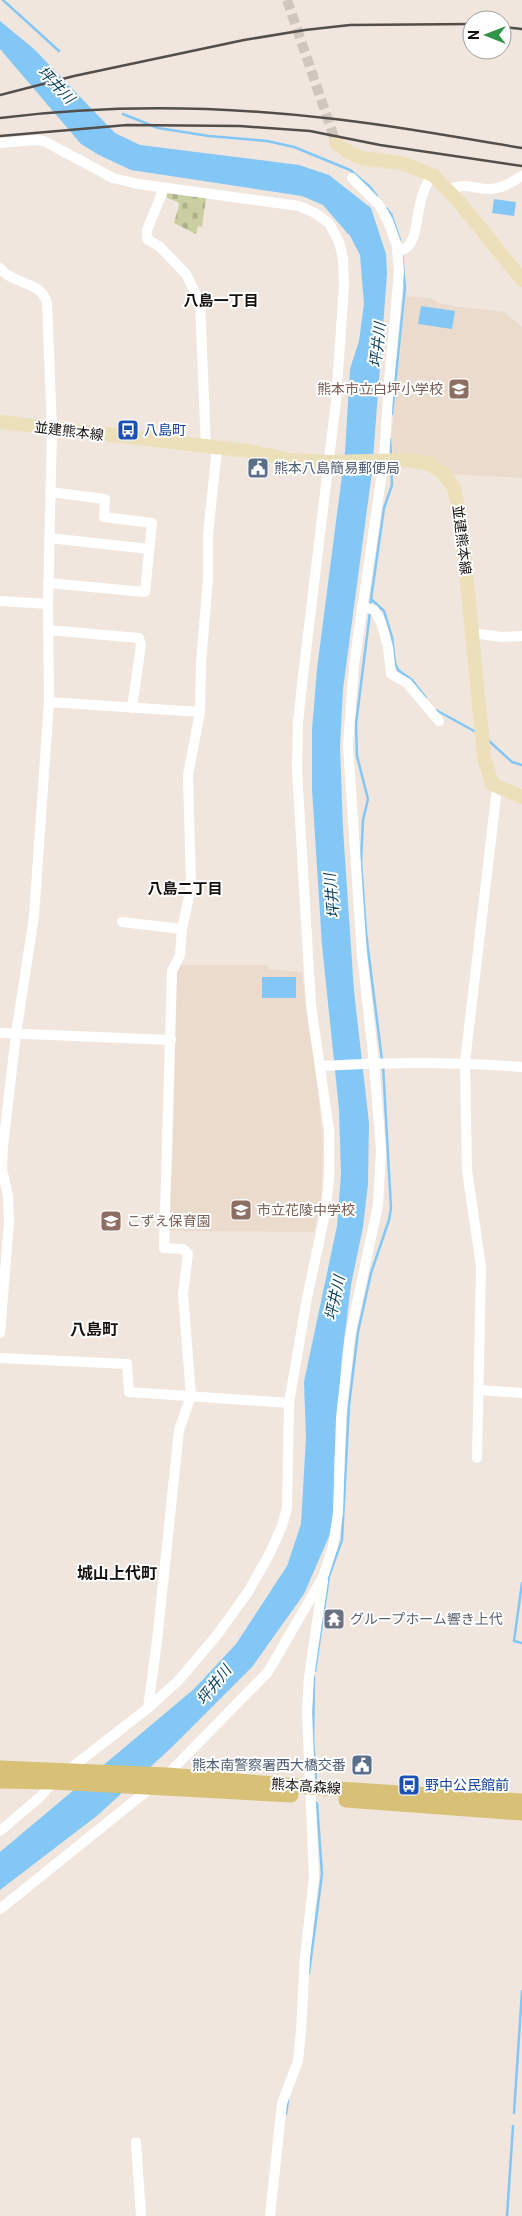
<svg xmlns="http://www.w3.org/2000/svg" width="522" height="2216" font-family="Roboto,'Noto Sans JP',sans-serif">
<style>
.built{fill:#eadbcc}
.cemetery{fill:url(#cemetery-stones)}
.water{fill:#83c7f6}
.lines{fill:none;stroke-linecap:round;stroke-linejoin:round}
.stream{stroke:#83c7f6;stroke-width:2.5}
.street-tunnel{stroke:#cfc6be;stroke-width:10;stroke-dasharray:10 5;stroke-linecap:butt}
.street{stroke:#fff;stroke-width:10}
.secondary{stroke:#ece0ba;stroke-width:14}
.primary{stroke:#d8c076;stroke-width:15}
.rail{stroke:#534e49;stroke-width:2.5}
.labels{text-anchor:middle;stroke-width:4;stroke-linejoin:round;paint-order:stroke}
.education-label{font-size:14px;fill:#785e54;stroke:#fff;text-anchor:start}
.transit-label{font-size:14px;fill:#164399;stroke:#fff;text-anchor:start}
.street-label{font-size:14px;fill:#14110e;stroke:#fff}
.service-label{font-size:14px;fill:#4e5e75;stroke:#fff;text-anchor:start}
.worship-label{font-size:14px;fill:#5b616d;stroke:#fff;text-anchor:start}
.water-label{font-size:15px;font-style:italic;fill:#0b4261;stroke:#fff}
.neighbourhood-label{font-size:15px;font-weight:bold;fill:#14110e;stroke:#fff}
.quarter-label{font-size:16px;font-weight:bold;fill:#14110e;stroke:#fff}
</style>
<defs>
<pattern id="cemetery-stones" width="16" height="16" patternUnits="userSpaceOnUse" patternTransform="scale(1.25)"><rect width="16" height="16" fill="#c9cfa1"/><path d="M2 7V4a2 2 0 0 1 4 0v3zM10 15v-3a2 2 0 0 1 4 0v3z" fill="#acb189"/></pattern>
</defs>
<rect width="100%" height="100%" fill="#f0e6dd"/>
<g class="built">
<polygon points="406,296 430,298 438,303 460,307 504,312 522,327 522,478 450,474 393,455 391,439"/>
<polygon points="177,965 268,965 268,969 302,972 309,1031 316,1067 323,1147 321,1198 314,1232 167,1231 173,1153"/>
</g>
<polygon class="cemetery" points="167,192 206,198 202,227 198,226 196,234 174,223 179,205 178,202 167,198"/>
<g class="water">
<polygon points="0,21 34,49 115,133 140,145 299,165 329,175 371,208 386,254 387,274 372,472 343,689 340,747 343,829 354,991 369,1123 368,1184 363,1227 351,1285 342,1357 334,1465 334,1525 304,1594 252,1667 171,1748 98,1815 0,1890 0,1852 194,1689 236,1644 287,1566 301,1524 306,1438 304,1382 337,1226 341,1174 339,1109 322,945 312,789 312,730 317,669 345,452 350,369 359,341 364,304 360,255 349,234 348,234 323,205 302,196 131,170 99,155 81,144 0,49"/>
<polygon points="494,199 516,202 514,216 492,213"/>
<polygon points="421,306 455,311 452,329 418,324"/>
<rect x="262" y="977" width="34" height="21"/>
</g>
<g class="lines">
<g class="stream">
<polyline points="3,0 59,51"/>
<polyline points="123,114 158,128 209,136 267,141 294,147 350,170 370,187 377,196"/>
<polyline points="386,208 391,214 400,240"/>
<polyline points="392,414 405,288 402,253"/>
<polyline points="390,439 391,456"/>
<polyline points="371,599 384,611 392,637 395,663 398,670 412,680 426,698"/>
<polyline points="370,606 384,508 392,485 391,464"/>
<polyline points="370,612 356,724 357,756 368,799 363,820 361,862 366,933 382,1060"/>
<polyline points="436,710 474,731"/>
<polyline points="489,741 512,762 522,765"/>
<polyline points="522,1583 514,1641 522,1643"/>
<polyline points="315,1671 329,1576 342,1540 349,1405 358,1332 371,1273 389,1220 391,1208 383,1065"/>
<polyline points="314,1676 313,1740 316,1782"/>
<polyline points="309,1973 322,1874 317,1803"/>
<polyline points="514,2113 522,1991"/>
<polyline points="286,2114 288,2100"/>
<polyline points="507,2216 513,2126"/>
</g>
<polyline class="street-tunnel" points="287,0 336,143"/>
<g class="street">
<polyline points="0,143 36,140 44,141 113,178 138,184 299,206 315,213 329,223 339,242 343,258 344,286 336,401 303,676 298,723 297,769 311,1005 329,1130 329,1177 326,1209 307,1298 289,1403 287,1508 282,1526 270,1553 248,1592 217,1635 178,1681 148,1708 66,1772"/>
<polyline points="164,188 147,230 147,239 160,247 186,274 200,302 206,448"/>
<path d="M449,189C471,182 470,189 489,189C501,189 512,182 522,176"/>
<path d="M397,252C400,251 405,249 407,247C421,235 414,196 433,175"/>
<path d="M0,268C14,286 41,280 47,303L52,429L48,604L49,702L34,916L16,1034L3,1147L2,1169L8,1196L9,1223L0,1333"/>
<polyline points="49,538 149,549"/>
<polyline points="48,583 145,592 152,523 104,517 105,499 50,492"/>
<polyline points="0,601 48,604"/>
<polyline points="362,606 374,610 381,622 388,647 391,674 407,683 439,721"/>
<polyline points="48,630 139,638 141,645 132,708"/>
<polyline points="472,633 502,637 522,636"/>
<polyline points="49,702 200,712"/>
<polyline points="122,922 182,929"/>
<polyline points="0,1033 171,1040"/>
<path d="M321,1066C388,1062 455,1062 522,1067"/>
<polyline points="0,1358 127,1364 129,1392 289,1403"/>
<polyline points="480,1390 522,1393"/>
<polyline points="477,1458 481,1267 467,1170 465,1062 497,788"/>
<polyline points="148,1708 157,1641 179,1430 191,1396 183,1294 188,1254 183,1249 164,1248 172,971 180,955 182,929 191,887 188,775 200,712 201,663 208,579 208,534 217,449"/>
<polyline points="165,1777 268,1672 323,1577 333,1546 338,1513 341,1418 350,1336 378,1205 381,1150 374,1063 362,955 348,745 354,665 384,459 389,382 399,272 397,246 388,221 379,205 352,178"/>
<polyline points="0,1831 40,1797 54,1781"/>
<polyline points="0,1909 153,1786"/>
<polyline points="136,2142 141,2216"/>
<polyline points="270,2216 282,2103 298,2061 301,2031 305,1957 314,1877 307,1712 309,1677 323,1581"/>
</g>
<g class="secondary">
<polyline points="336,143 350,153 361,158 401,163 433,175 461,204 522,280"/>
<polyline points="0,422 249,451 291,460 328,462 409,460 430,464 444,474 454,488 461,521 482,736 484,757 492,784 522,797"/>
</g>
<g class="primary">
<polyline points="0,1768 168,1775 309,1787 522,1801"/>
<polyline points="0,1781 53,1782 291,1795"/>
<polyline points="346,1800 522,1813"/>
</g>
<g class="rail">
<polyline points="502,27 522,29"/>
<polyline points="0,95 74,76 244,40 305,30 350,25 472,24"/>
<path d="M0,118C111,104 225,106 335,119C398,126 460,138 522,148"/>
<polyline points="0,136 127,125 240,126 310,131 380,145 522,166"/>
</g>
</g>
<defs>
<g id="school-square" transform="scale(1.125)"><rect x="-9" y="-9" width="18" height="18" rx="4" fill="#8d6e63" stroke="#fff"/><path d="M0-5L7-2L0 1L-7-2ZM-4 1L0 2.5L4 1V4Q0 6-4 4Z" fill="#fff"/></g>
<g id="bus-square" transform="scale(1.125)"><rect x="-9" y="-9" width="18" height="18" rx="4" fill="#1a4fb4" stroke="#fff"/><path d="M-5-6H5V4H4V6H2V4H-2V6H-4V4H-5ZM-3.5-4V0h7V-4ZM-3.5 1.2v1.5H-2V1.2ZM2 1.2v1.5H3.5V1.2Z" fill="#fff"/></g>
<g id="civic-square" transform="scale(1.125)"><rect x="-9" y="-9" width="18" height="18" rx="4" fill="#5c6f8a" stroke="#fff"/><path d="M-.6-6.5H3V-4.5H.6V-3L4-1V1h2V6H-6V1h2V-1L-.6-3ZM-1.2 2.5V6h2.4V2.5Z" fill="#fff"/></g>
<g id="temple-square" transform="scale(1.125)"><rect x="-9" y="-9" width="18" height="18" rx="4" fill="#6b7280" stroke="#fff"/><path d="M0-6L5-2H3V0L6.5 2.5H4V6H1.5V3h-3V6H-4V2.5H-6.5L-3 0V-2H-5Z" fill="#fff"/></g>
</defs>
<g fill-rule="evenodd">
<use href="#school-square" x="459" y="389"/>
<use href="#bus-square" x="128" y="430"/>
<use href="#civic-square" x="258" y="468"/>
<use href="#school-square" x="241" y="1210"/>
<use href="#school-square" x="111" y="1221"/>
<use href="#temple-square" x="334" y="1619"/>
<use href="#civic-square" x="362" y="1765"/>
<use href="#bus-square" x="409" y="1785"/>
</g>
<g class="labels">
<g class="education-label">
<text x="443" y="394" text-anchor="end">熊本市立白坪小学校</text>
<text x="257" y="1215">市立花陵中学校</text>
<text x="127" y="1226">こずえ保育園</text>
</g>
<g class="transit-label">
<text x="144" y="435">八島町</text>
<text x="425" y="1790">野中公民館前</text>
</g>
<g class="street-label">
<text transform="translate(69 431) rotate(7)" y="5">並建熊本線</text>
<text transform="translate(462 540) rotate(83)" y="5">並建熊本線</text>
<text transform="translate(306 1786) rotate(4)" y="5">熊本高森線</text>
</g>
<g class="service-label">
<text x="274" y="473">熊本八島簡易郵便局</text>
<text x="346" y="1770" text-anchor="end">熊本南警察署西大橋交番</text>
</g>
<g class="worship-label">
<text x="350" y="1624">グループホーム響き上代</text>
</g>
<g class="water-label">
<text transform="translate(56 85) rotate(46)" y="5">坪井川</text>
<text transform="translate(378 345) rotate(-84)" y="5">坪井川</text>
<text transform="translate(332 896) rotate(-95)" y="5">坪井川</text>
<text transform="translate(335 1298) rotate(-78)" y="5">坪井川</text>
<text transform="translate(214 1685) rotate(-51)" y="5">坪井川</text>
</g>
<g class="neighbourhood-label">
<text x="221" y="306">八島一丁目</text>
<text x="185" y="894">八島二丁目</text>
</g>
<g class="quarter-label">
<text x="94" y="1335">八島町</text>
<text x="117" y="1579">城山上代町</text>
</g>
</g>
<g transform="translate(487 35) rotate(270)"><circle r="24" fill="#ffffff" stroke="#a1a09f"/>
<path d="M0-4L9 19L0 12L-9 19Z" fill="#329449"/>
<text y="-8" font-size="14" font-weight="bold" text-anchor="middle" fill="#14110e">N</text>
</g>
</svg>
